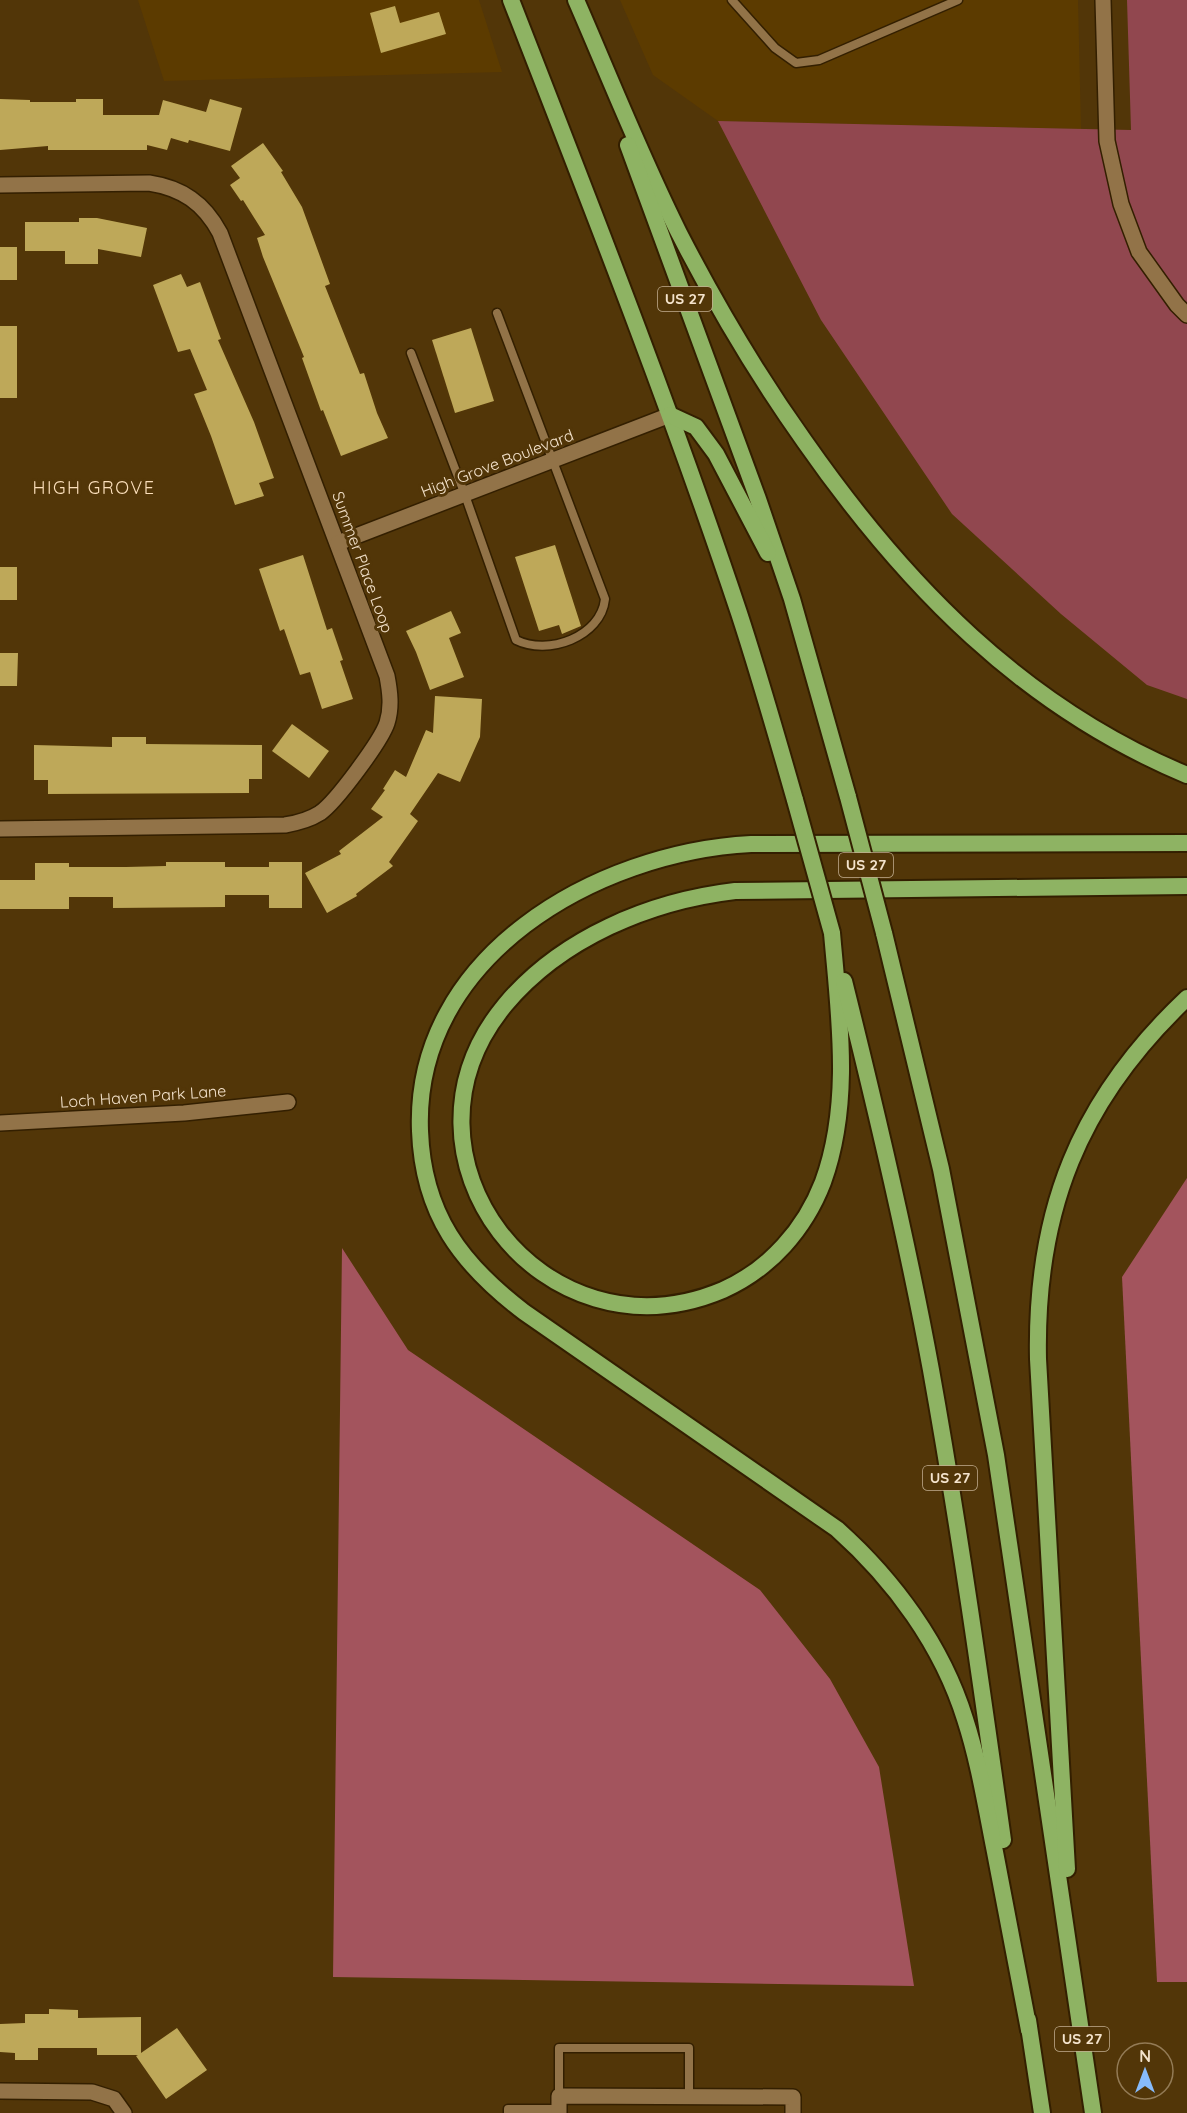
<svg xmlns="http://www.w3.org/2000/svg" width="1187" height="2113" font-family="Quicksand,sans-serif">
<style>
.built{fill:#5c3b00}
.green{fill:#91474f}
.forest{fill:#a3545d}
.building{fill:#bea859}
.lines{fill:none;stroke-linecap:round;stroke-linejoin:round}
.service-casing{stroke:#331f00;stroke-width:11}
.minor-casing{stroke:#331f00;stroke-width:18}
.trunk-casing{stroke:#331f00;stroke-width:20}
.service{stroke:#927348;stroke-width:8}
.minor{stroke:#927348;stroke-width:15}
.trunk{stroke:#8eb363;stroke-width:16}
.trunk-bridge-casing{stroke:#331f00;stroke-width:20;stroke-linecap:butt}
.trunk-bridge{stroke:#8eb363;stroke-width:16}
.labels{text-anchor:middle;stroke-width:6;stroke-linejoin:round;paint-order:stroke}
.shield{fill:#523608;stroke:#c3af91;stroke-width:1.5}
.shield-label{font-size:15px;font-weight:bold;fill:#f4e3cc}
.street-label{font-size:16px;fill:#f4e3cc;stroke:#523608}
.neighbourhood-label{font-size:18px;letter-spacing:1.5px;fill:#fbdfbb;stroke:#523608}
</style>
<rect width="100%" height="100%" fill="#523608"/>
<g class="built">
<polygon points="138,0 479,0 502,72 164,81"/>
<polygon points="620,0 1078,0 1081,129 718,121 653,75"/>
</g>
<polygon class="green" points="1127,0 1187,0 1187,699 1147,685 1061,614 952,514 821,320 718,121 1131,130"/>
<g class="forest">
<polygon points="1187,1178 1187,1982 1157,1982 1122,1277"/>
<polygon points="342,1248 408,1350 760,1590 830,1679 879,1767 914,1986 333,1977"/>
</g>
<g class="building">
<polygon points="395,6 400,23 439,12 446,34 381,53 370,13"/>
<polygon points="0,99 30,100 30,102 76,102 76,99 103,99 103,115 159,115 163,100 206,112 210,99 242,108 230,151 189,140 188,143 171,138 167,150 147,145 147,150 48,150 48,146 0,150"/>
<polygon points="263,143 283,171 281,172 302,207 330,284 325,286 360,374 364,373 377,413 388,438 341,456 323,410 321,411 302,358 304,357 263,257 257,238 265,235 243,200 241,201 230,185 240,178 231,166"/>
<polygon points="79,218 97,218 147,228 141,257 98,249 98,264 65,264 65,251 25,251 25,222 79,222"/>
<rect x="0" y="247" width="17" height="33"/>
<polygon points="181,274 187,287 200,282 221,339 218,340 254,422 274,478 259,483 264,496 235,505 211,436 194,394 207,390 190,349 178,352 153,285"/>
<rect x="0" y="326" width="17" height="72"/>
<polygon points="471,328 494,401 455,413 432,340"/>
<polygon points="555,545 581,626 562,634 559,625 539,631 515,557"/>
<polygon points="303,555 327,630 332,628 343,660 340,661 353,699 322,709 310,672 300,675 284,629 280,631 259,569"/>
<rect x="0" y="567" width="17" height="33"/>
<polygon points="451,611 461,633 449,638 464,677 430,690 416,652 406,631"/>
<polygon points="0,653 18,653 17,686 0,686"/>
<polygon points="435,696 482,699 480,737 460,782 438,773 410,814 418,821 389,862 393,866 356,894 357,896 327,913 305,873 341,854 339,851 383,817 371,809 385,790 383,789 395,770 406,777 426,730 433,733"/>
<polygon points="292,724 329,751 309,778 272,751"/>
<polygon points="112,737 146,737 146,744 262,745 262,779 249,779 249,793 48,794 48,780 34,780 34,745 112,747"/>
<polygon points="166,862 225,862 225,867 269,867 269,862 302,862 302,908 269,908 269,895 225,895 225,907 113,908 113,897 69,897 69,909 0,909 0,880 35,880 35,863 69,863 69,867 126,867 166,866"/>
<polygon points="49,2009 78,2010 78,2018 141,2017 141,2053 177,2028 207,2070 166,2099 136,2056 138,2055 97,2055 97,2048 38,2048 38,2060 15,2060 15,2053 0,2052 0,2024 25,2023 25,2014 49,2014"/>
</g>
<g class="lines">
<g class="service-casing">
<g id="service">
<polyline points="732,0 775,48 796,63 819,60 958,0"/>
<path d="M411,353L465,495L516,640C548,656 601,637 605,599L497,313"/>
<polyline points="559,2096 559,2048 689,2048 689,2097"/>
<polyline points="508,2113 508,2109 559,2109"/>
</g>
</g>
<g class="minor-casing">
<g id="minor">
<polyline points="1103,0 1107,141 1121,204 1139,252 1177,305 1187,315"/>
<path d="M0,185L149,183C182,188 204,203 220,233L387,676C390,692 392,707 387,723C381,741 336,802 320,813C309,820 297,823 285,825L0,829"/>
<polyline points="338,543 670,415"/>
<polyline points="0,1123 184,1113 288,1102"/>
<polyline points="0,2091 92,2092 114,2099 124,2113"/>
<polyline points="559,2113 559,2096 793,2097 793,2113"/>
</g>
</g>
<g class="trunk-casing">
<g id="trunk">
<path d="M511,0C590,203 670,406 739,613C759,674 777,737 795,800"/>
<path d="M576,0C610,78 641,157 679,233C716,305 758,376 805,442C905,585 1023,707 1187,775"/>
<polyline points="628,145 758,499 792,599 848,797"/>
<polyline points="670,415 696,427 716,454 768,553"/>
<path d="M832,933C839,1015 852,1102 823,1182C805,1229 770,1269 723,1290C543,1366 381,1155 505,1005C561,938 650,901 735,891L1187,886"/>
<polyline points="884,933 941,1169 996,1455 1093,2113"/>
<path d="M844,981C876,1109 907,1239 931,1370C959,1526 981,1683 1003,1840"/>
<path d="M1067,1869L1038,1359C1035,1211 1079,1100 1187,998"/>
<polyline points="1028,2020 1042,2113"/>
<path d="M1029,2030C1018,1971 1006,1911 995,1852C986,1807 979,1762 965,1719C942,1645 894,1580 837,1529L524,1312C461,1264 423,1214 420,1131C413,956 597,852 751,844L1187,843"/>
</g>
</g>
<use href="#service" class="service"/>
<use href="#minor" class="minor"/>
<use href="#trunk" class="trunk"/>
<g class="trunk-bridge-casing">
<g id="trunk-bridge">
<polyline points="848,797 884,933"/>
<polyline points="795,800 832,933"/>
</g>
</g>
<use href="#trunk-bridge" class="trunk-bridge"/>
</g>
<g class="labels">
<g class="shield">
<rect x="658" y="287" width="54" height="24" rx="4.5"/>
<rect x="839" y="853" width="54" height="24" rx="4.5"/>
<rect x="923" y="1466" width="54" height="24" rx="4.5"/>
<rect x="1055" y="2027" width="54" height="24" rx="4.5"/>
</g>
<g class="shield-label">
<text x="685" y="304">US 27</text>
<text x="866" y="870">US 27</text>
<text x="950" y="1483">US 27</text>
<text x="1082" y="2044">US 27</text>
</g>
<g class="street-label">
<text transform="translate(497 463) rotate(-21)" y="6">High Grove Boulevard</text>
<text transform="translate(363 562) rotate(70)" y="6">Summer Place Loop</text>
<text transform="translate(143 1096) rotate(-4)" y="6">Loch Haven Park Lane</text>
</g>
<g class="neighbourhood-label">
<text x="94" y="494">HIGH GROVE</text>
</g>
</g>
<g transform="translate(1145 2071)"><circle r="28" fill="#523608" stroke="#937b56" stroke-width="1.5"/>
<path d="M0-4.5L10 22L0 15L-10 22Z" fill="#87bbfb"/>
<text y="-9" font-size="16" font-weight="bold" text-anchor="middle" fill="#f4e3cc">N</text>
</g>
</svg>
